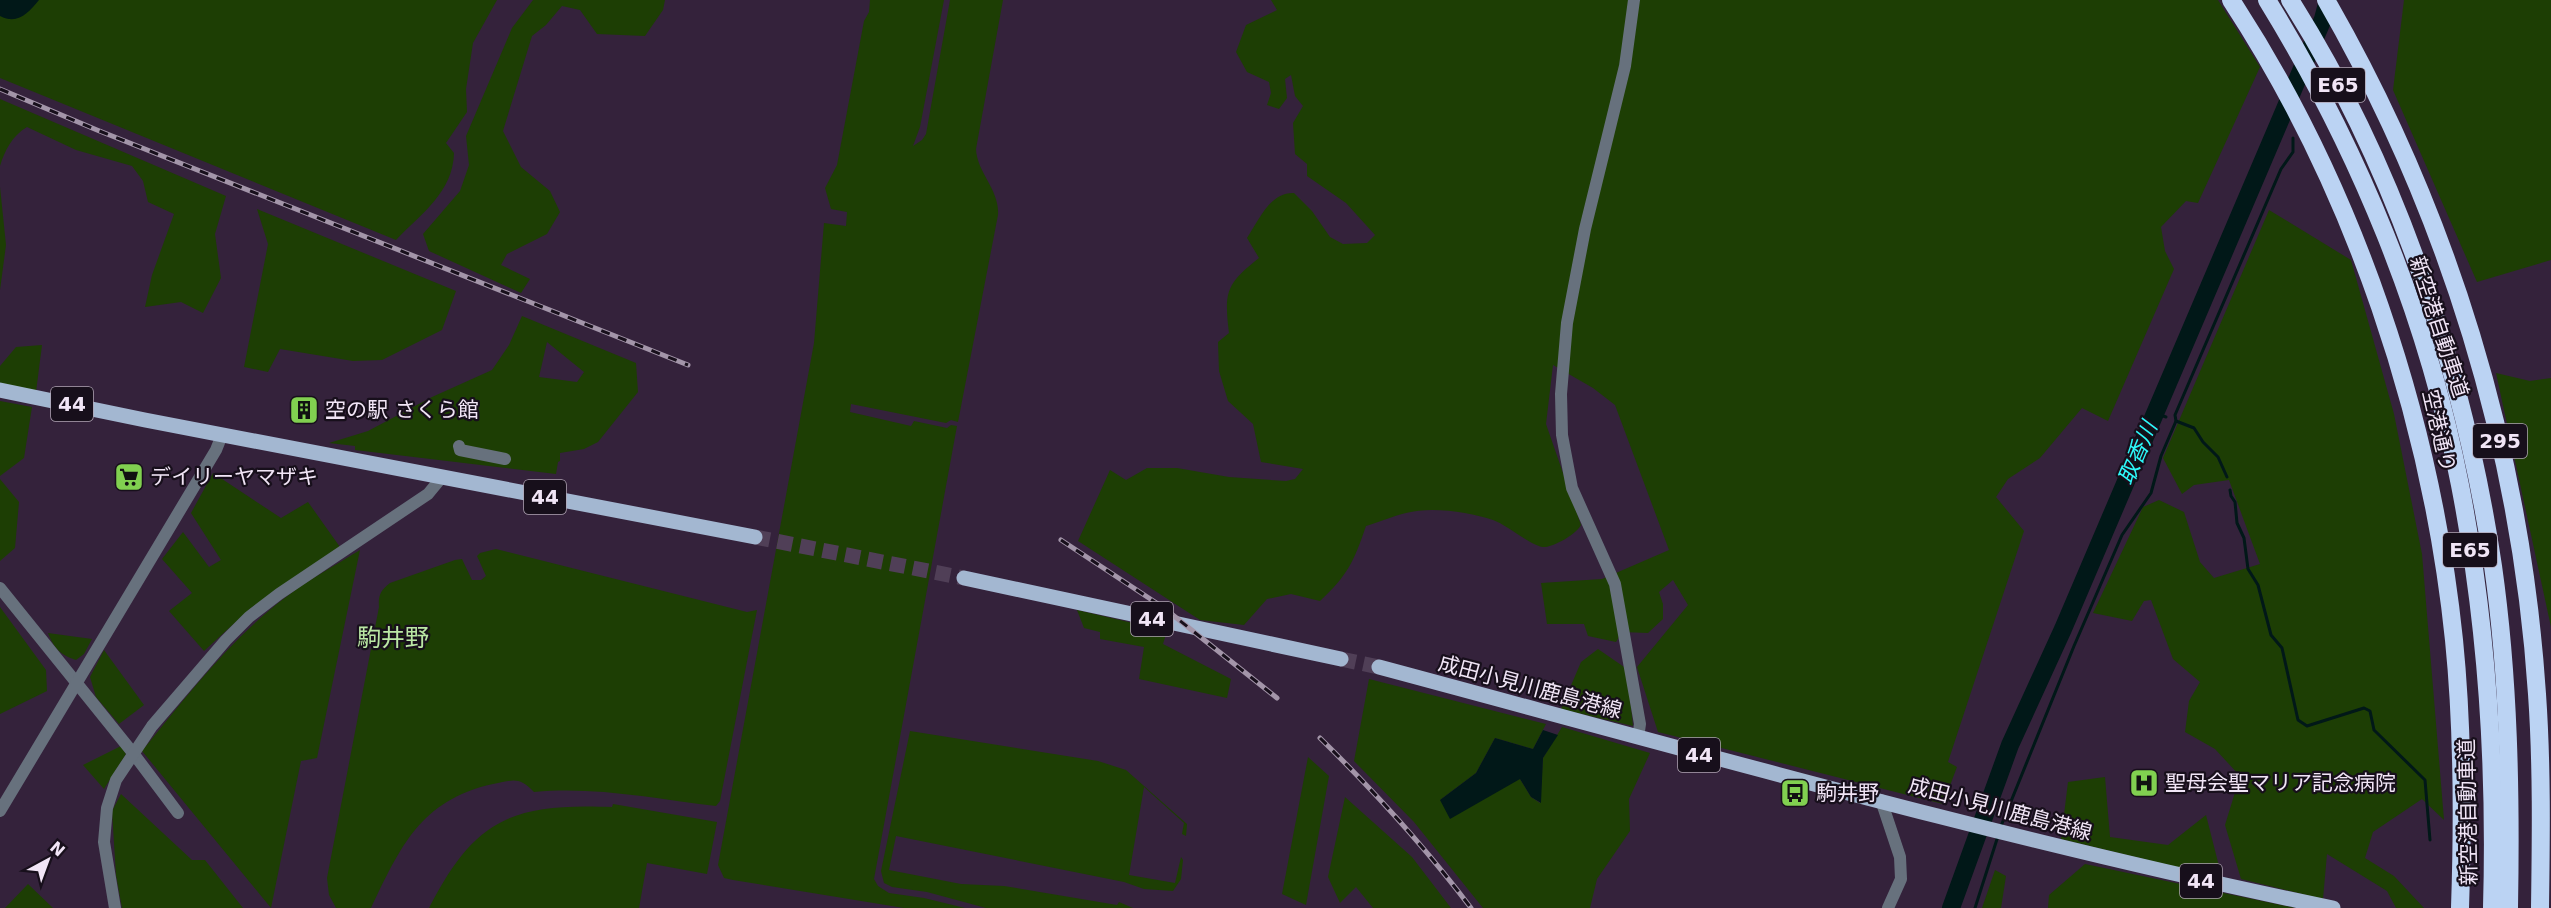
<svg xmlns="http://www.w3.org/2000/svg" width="2551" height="908" font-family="'DejaVu Sans','Noto Sans JP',sans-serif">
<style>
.green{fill:#1d3e04;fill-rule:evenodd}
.water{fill:#011818}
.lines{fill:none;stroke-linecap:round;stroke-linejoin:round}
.stream{stroke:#011818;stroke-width:3}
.river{stroke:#011818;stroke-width:18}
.major-tunnel{stroke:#503f57;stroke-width:15;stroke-dasharray:15 8;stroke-linecap:butt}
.minor{stroke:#67717d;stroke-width:12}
.major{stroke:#a3b7d1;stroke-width:15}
.highway{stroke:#bbd3f3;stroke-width:18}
.rail-casing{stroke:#a395a9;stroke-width:5}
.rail{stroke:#170f1b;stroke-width:3;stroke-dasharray:9;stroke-linecap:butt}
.labels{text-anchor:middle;stroke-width:4.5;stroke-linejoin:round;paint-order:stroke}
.shield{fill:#170f1b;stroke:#b0a5b4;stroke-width:1.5}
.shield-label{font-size:20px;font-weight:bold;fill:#f1e5f6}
.street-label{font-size:21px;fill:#f1e5f6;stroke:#170f1b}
.poi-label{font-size:21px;fill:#f1e5f6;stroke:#170f1b;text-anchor:start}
.water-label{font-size:22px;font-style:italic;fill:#2df8f9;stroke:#170f1b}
.quarter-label{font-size:24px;fill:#bae7a4;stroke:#170f1b}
</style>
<rect width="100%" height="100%" fill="#34223b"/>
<g class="green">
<path d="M0,0H497L473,43L466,89L467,112L446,143L454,153C453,192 422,213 396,240L0,78Z"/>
<polygon points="533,0 665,0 663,10 645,36 597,34 580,10 562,6 546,25 532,36 503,131 521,167 550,191 560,212 547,234 507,254 501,265 530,279 521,293 429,251 423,234 460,191 469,165 466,136 512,28"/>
<path d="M870,0H944L920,127L913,146L922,140L926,134L950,0H1003L976,149C977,173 1000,190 998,215L958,422L951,420L946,423L851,404L850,412L911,426L914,421L947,428L951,425L957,426L874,879L878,886L889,893L924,898L965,908H904L733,880L724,878L718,865L814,343L824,223L846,226L847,212L831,209L825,188L837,165L864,21L869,12Z"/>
<path d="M1271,0H2218L2260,67L2198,203L2186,201L2161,227L2165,251L2174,269L2108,421L2082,408L2040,458L2008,479L1996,497L2024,531L1948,762L1957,767L1943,804L1658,732L1637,667L1688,605L1673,580L1659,592L1663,604V619L1648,633L1622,632L1616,642L1588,636L1584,624H1547L1541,583L1602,579L1669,550L1615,405L1593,388L1553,365L1546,424L1581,525C1576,534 1557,545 1546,547C1534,549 1508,525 1493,520C1470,512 1431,506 1406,513C1393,516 1379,522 1366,526C1354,561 1348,575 1320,601L1291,594L1267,599L1244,625L1200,620L1078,541L1110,470L1126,480L1147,468H1177L1229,477L1286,481L1295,479L1303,469L1261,462L1253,424L1228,401L1219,371L1218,342L1229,333C1224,292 1226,284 1259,258L1247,238C1259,220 1270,192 1294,193L1312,211L1330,237L1343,244L1367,243L1375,235L1346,203L1307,176V164L1295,154L1293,123L1303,106L1295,96L1291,75L1285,79L1287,98L1279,109L1267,105L1271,93L1269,82L1247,72L1236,52L1246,25L1277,10Z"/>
<polygon points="2404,0 2551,0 2551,260 2477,282 2393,90"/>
<path d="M0,99L226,196L215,234L221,278L203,313L181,302L145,307L152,275L174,214L148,202L143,181L132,166L76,150L27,127C12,136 5,150 0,166Z"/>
<polygon points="0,187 6,245 0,290"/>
<polygon points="257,209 456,291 442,330 382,360 353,361 280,349 268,372 244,367 268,244"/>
<polygon points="2269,210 2351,260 2394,414 2422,554 2444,820 2422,799 2373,832 2365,858 2394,876 2424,908 2396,908 2387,891 2327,854 2323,899 2241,879 2225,825 2240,776 2215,749 2185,732 2189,701 2200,682 2173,659 2151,600 2144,601 2132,621 2093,613 2143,507 2159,500 2184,512 2200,562 2214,578 2260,564 2229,480 2194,485 2182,494 2163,458"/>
<path d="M522,316L636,363L638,392L598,442L584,449L560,453V461L558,462L556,474L355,450V446L329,443L368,431L432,397L492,370L509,345ZM547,342L584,372L577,382L539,377Z"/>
<polygon points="42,345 36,392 0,384 0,366 16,347"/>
<polygon points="2496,373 2530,381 2551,378 2551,627"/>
<polygon points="0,401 32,407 24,458 0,476"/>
<polygon points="213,473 281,518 308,502 340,547 251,608 204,651 169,611 192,593 162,559 183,532 209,567 221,560 191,513"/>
<polygon points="0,479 19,502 15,548 0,561"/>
<path d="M496,549L747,612L757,610L720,801L716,806C656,799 595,786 534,792C519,776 513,780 493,784C420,800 400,848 371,908H336L329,895L327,878L379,607C378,595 381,590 390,583L455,560L462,559L472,580H481L486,576L477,556L480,553Z"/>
<path d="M360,550L317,758L301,761L271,908L142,751C186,697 230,639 286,597C309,579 336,565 360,550Z"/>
<polygon points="0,607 46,670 47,691 0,714"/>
<polygon points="1077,610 1167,631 1163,644 1231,679 1227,698 1139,679 1144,647 1100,639 1100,632 1084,628"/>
<path d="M48,633L92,639L84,654L76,660C60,655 54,648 48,633Z"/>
<polygon points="1598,649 1627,669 1633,726 1561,709 1581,662"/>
<polygon points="104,650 144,705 119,724 96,697 90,677"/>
<polygon points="1369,679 1546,724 1533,749 1495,738 1476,773 1440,800 1520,779 1531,797 1540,803 1543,758 1562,727 1650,753 1629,799 1630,831 1597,879 1590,908 1483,908 1414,822 1354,761"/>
<polygon points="910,731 1098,761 1126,770 1187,824 1186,836 1182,834 1184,823 1144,787 1129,875 1175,883 1181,857 1183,860 1181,879 1173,891 1144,889 1124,882 896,836 889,870 961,884 1004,886 1117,905 1119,902 1133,908 986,908 927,892 892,887 884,883 881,871"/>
<polygon points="121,746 126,754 104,789 83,765"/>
<polygon points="1308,757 1329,776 1306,905 1282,894"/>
<polygon points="2105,777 2110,837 2168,845 2206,815 2222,878 2061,839 2068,782"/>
<polygon points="121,794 192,860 205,860 243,908 122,908 116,875 112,811"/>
<polygon points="1345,797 1412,857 1451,908 1373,908 1356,887 1340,903 1328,877"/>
<path d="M613,804L717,822L707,874L647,863L639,908H429C475,818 513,803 612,807Z"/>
<polygon points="2085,864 2295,908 2048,908 2049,895"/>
<polygon points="1995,870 2006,876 2001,908 1982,908"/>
<polygon points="28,884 53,908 5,908"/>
</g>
<g class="water">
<path d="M0,0H39C28,13 18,25 0,16Z"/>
<polygon points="1543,730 1558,735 1543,758 1541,803 1531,797 1520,779 1450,819 1440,800 1476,773 1495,738 1533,749"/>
</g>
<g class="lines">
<g class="stream">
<polyline points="2155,413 2166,417"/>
<polyline points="2176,421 2194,428 2203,442 2218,457 2227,477"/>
<polyline points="2230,490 2231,496 2235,502 2237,523 2244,538 2248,569 2258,585 2271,635 2282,648 2298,720 2307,726 2364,708 2370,711 2374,730 2425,780 2430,840"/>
<polyline points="2001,826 2074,646 2122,535 2151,493 2161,456 2176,421 2175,415 2281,169 2293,152 2293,138"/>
<polyline points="1975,908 1998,836"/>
</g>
<polyline class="river" points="1951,908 2010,745 2063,629 2279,123 2323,19 2328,0"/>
<g class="major-tunnel">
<polyline points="755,537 964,578"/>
<polyline points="1341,659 1379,667"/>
</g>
<g class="minor">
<polyline points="1634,0 1625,66 1585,229 1567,323 1561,394 1562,435 1572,488 1615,584 1640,724 1638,738"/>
<polyline points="459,446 460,450 505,459"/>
<polyline points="0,588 133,753 178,813"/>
<polyline points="1881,800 1900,857 1901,879 1888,908"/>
<polyline points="0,811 216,450 222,435"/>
<polyline points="115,908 104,842 107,808 116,780 152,726 226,640 249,617 279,594 428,494 442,477"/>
</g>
<g class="major">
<polyline points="0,390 145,420 755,537"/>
<polyline points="964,578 1341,659"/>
<path d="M1379,667C1696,752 2012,842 2333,908"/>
</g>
<g class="highway">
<path d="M2231,0C2354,188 2431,417 2454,640C2463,729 2463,819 2460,908"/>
<path d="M2267,0C2358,148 2427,315 2460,485C2487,624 2496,767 2492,908"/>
<path d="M2290,0C2396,167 2464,371 2493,566C2509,679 2511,794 2509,908"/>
<path d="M2326,0C2448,212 2521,450 2537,694C2542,765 2541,837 2540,908"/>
</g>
<g class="rail-casing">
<g id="rail">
<polyline points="0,89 97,130 688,365"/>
<polyline points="1061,540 1164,608 1277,698"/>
<path d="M1320,738C1374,791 1425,847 1471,908"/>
</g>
</g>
<use href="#rail" class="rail"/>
</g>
<defs>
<g id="building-square" transform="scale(1.5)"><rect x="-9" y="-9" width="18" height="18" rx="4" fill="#81d050" stroke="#170f1b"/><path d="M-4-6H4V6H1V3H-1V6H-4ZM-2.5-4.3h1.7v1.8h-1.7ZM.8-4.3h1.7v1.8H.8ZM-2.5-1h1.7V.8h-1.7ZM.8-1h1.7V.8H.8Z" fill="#111"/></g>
<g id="supermarket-square" transform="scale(1.5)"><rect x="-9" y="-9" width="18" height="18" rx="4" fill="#81d050" stroke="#170f1b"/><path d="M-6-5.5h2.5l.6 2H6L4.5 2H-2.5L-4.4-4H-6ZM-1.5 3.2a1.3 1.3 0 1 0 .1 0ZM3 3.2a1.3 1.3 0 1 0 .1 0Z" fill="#111"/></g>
<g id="hospital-square" transform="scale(1.5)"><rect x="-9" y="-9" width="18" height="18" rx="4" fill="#81d050" stroke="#170f1b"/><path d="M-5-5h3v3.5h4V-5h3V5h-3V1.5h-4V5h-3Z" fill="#111"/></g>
<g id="bus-square" transform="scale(1.5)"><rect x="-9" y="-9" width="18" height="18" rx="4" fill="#81d050" stroke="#170f1b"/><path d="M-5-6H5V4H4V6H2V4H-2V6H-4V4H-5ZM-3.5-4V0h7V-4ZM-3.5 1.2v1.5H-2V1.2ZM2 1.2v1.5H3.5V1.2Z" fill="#111"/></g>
</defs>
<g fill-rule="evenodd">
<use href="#building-square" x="304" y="410"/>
<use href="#supermarket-square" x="129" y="477"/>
<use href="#hospital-square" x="2144" y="783"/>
<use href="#bus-square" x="1795" y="793"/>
</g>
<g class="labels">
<g class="shield">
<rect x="2311" y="68" width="54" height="34" rx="4.5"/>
<rect x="51" y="387" width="42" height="34" rx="4.5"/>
<rect x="2473" y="424" width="54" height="34" rx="4.5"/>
<rect x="524" y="480" width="42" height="34" rx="4.5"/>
<rect x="2443" y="533" width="54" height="34" rx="4.5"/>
<rect x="1131" y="602" width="42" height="34" rx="4.5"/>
<rect x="1678" y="738" width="42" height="34" rx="4.5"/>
<rect x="2180" y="864" width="42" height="34" rx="4.5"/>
</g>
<g class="shield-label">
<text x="2338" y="92">E65</text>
<text x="72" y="411">44</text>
<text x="2500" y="448">295</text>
<text x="545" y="504">44</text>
<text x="2470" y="557">E65</text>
<text x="1152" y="626">44</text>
<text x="1699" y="762">44</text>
<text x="2201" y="888">44</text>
</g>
<g class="street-label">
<text transform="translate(2439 327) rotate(72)" y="7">新空港自動車道</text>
<text transform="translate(2439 431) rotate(77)" y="7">空港通り</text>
<text transform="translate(1530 687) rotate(15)" y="7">成田小見川鹿島港線</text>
<text transform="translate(2000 809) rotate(15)" y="7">成田小見川鹿島港線</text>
<text transform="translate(2468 812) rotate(-91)" y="7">新空港自動車道</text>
</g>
<g class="poi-label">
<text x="325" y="417">空の駅 さくら館</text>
<text x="150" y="484">デイリーヤマザキ</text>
<text x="2165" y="790">聖母会聖マリア記念病院</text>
<text x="1816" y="800">駒井野</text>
</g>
<g class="water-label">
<text transform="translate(2137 453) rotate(-67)" y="8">取香川</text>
</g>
<g class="quarter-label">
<text x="393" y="646">駒井野</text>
</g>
</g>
<g transform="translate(48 860) rotate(41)" stroke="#170f1b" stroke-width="4.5" paint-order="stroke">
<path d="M0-4.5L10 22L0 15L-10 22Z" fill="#f1e5f6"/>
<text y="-9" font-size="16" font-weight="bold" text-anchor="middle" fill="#f1e5f6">N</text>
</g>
</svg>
